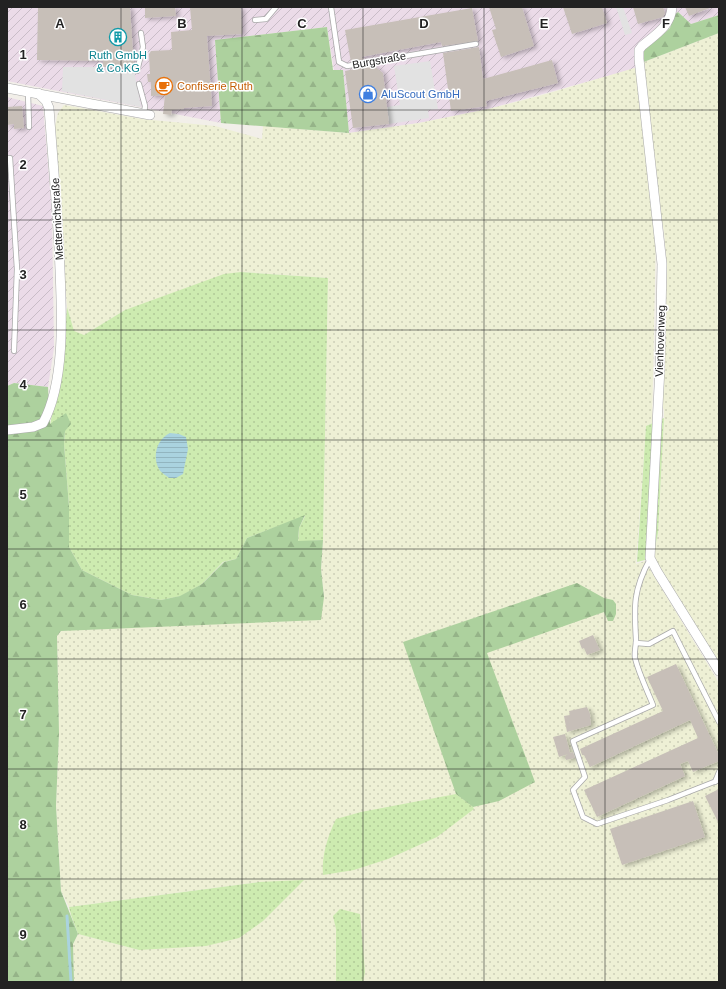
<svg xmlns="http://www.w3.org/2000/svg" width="726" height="989" font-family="Helvetica,sans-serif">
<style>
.industrial{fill:url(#industrial-furrows)}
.farmland{fill:url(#farmland-dots)}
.grass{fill:url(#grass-dots)}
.forest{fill:url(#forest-firs)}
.parking{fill:#e2e2e2}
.water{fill:url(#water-rules)}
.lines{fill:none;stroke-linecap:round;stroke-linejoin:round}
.stream{stroke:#aad3df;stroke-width:3}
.building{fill:#c7bfb8;filter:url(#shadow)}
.service-casing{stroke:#a9a9a9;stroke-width:6}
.minor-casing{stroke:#a9a9a9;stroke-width:10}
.service{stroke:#fff;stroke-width:4.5}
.minor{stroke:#fff;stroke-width:9}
.grid{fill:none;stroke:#222;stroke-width:1;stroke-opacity:0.55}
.labels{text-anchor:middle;stroke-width:3;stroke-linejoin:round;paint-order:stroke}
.culture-label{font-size:11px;fill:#0d838f;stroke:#fff}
.street-label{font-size:11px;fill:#222;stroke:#fff}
.food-label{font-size:11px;fill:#c56008;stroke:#fff;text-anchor:start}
.shop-label{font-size:11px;fill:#366cbe;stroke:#fff;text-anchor:start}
.grid-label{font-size:13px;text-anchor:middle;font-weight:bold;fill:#222;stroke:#fff;stroke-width:3;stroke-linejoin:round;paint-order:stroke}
</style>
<defs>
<pattern id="industrial-furrows" width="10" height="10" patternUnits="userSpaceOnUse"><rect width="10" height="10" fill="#ebdbe8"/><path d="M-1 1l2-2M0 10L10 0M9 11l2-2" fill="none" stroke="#c9bcc7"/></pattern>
<pattern id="farmland-dots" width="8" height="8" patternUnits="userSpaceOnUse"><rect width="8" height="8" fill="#eef0d5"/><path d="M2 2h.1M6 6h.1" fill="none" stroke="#ccceb7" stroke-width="1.8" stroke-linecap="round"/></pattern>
<pattern id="grass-dots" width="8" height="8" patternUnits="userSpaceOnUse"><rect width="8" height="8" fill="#cdebb0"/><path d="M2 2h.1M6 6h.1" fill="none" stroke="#b0c997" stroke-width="1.8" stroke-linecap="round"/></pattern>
<pattern id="forest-firs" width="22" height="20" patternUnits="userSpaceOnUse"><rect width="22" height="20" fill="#add19e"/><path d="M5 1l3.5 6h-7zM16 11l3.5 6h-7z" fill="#95b388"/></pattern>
<pattern id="water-rules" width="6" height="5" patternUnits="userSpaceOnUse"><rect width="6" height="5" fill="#aad3df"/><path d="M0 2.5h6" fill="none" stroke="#92b5bf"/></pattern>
<filter id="shadow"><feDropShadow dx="3.5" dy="2" stdDeviation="2" flood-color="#0004"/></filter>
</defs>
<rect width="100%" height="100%" fill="#f2efe9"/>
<g class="industrial">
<polygon points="7,7 719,7 719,15 691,24 678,12 673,16 638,67 619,73 488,109 419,123 349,133 343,70 334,70 327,27 215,40 221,123 7,81"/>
<polygon points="7,97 43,106 52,213 54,348 48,387 14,383 7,386"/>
</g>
<g class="farmland">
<polygon points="719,33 719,665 653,558 658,533 664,418 664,410 660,402 666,311 667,269 664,232 655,180 641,63"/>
<polygon points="638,67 656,234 652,423 646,426 636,564 645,561 719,683 719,982 74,982 73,944 78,934 139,950 259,882 69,907 61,891 56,806 59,733 57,636 61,631 324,597 321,569 323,540 328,278 241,272 125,310 84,335 74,332 67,307 59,207 55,126 58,113 64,105 142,119 215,126 262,139 263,126 349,133 419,123 488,109 539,96"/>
</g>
<g class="grass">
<polygon points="241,272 328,278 323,540 298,542 299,528 305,516 247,538 236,559 223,562 202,584 181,596 161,600 132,595 82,570 69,547 69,506 64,444 65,431 50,425 63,355 67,307 74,331 84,335 125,310 224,274"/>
<polygon points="664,418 658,533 653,558 637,562 646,426"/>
<path d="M456,794L473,807L474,809L437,837L388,859L354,870L323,875C321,857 328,835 336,819L361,812Z"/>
<polygon points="304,880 263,921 239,938 206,946 139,950 78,934 71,915 69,907 259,882"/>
<polygon points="340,909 360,914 365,972 363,982 336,982 336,929 333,916"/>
</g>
<g class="forest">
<polygon points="678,12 691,24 719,15 719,33 641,63 642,50 659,38 670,28 673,16"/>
<polygon points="327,27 333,70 343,70 349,133 221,123 215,40"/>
<polygon points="14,383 48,387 50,424 66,413 71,424 65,431 64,444 69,506 69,547 82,570 132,595 161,600 180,596 202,584 224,562 236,559 247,538 305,515 299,528 298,541 323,540 321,569 324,597 321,620 61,631 57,636 59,733 56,806 61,891 78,934 73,944 74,982 7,982 7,386"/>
<polygon points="577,583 604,598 613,600 616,604 616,614 613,621 608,621 604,612 487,653 535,782 499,801 473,807 456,794 403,642"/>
</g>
<g class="parking">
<polygon points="616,7 623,7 632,33 625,35"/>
<polygon points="430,61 438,109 428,110 429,118 389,124 387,107 400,105 394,66"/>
<polygon points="63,67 98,67 99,71 134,71 141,107 62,91"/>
</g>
<path class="water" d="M170,433L179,434L186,437L188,449L183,474L176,478H169C166,475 161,473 159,469C152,456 157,439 170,433Z"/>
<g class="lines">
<polyline class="stream" points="67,916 71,982"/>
</g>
<g class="building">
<polygon points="38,7 130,7 134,68 103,67 103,61 37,60"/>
<polygon points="145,7 175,7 176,16 145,18"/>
<polygon points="190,7 241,7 242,34 207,36 212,106 184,108 184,109 172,110 171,115 163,114 165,95 151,96 151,82 148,82 147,74 150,74 149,54 151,51 172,50 171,32 192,30"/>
<polygon points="489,7 522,7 534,46 501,57 492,30 496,29"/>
<polygon points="563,7 602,7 607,23 572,34"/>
<polygon points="633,7 663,7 665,13 663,17 638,24"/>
<polygon points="685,7 710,7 710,8 689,16"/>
<polygon points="472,8 478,41 442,46 441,42 361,57 365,59 351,62 345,30"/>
<polygon points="479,47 483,79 552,60 558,83 486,101 487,106 451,111 443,53"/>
<polygon points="373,65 383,73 389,124 353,128 345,71"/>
<polygon points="22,106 24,128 14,129 14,124 7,125 7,107"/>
<polygon points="593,635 600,650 587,655 584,648 582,649 579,641"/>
<polygon points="676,664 719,755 719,761 693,772 688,761 680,764 685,776 597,817 584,790 698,738 690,720 590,767 584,755 582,755 580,749 663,711 647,677"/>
<polygon points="587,707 590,714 591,725 567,732 564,716 570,715 569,711"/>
<polygon points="565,734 570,753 573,752 575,758 566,760 565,756 568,754 559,757 553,737"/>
<polygon points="719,789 719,824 705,796"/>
<polygon points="693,801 705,837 622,865 610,829"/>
</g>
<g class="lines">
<g class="service-casing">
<g id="service">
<polyline points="331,7 339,62 347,66 476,44"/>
<polyline points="255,20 266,19 276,7"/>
<polyline points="137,71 143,47 141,33"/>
<polyline points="139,84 145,106 144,114"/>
<polyline points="28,92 29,127"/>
<polyline points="7,158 10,158 17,269 14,351"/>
<path d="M650,559C633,590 634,606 636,640C636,646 634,653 635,658C639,674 647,690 653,705L573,741L585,777L573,790L583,817L597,824L668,800L719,780"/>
<polyline points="636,643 649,644 673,631 719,722"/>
<polyline points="715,782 719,772"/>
</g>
</g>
<g class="minor-casing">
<g id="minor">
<path d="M672,7C671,26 655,35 642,46L639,50V59L662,264L660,368L650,558L658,573L719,671"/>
<polyline points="7,88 150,115"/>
<path d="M7,430L33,427L43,423C65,383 62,315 60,270C58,216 53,162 49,108L46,101L38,93"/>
</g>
</g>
<use href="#service" class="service"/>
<use href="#minor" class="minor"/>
</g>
<path class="grid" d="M121,7V982M242,7V982M363,7V982M484,7V982M605,7V982M7,110H719M7,220H719M7,330H719M7,440H719M7,549H719M7,659H719M7,769H719M7,879H719"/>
<defs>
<g id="building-ring" transform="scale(0.9)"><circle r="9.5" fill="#fff" stroke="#0f9aa8" stroke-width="1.5"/><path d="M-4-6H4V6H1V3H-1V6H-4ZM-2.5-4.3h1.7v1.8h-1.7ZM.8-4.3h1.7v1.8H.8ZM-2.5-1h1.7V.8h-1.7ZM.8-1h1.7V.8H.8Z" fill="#0f9aa8"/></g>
<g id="cafe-ring" transform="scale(0.9)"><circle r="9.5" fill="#fff" stroke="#e8710a" stroke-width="1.5"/><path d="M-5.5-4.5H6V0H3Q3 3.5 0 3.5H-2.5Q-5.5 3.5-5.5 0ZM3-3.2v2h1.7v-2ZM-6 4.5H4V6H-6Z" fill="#e8710a"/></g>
<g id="shop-ring" transform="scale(0.9)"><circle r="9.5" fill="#fff" stroke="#3f7fe0" stroke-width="1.5"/><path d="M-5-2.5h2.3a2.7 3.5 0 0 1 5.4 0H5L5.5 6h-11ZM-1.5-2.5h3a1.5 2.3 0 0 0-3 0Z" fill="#3f7fe0"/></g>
</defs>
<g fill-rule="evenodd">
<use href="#building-ring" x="118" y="37"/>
<use href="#cafe-ring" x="164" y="86"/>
<use href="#shop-ring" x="368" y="94"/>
</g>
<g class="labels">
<g class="culture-label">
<text x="118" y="59">Ruth GmbH<tspan x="118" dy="13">&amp; Co.KG</tspan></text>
</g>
<g class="street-label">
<text transform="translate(379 60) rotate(-10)" y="4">Burgstraße</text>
<text transform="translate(57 219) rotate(-93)" y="4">Metternichstraße</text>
<text transform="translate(660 341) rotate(-88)" y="4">Vienhovenweg</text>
</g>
<g class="food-label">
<text x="177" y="90">Confiserie Ruth</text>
</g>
<g class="shop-label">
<text x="381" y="98">AluScout GmbH</text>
</g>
</g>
<g class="grid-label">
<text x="60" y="28">A</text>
<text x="182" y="28">B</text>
<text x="302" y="28">C</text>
<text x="424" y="28">D</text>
<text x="544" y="28">E</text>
<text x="666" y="28">F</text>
<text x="23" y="59">1</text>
<text x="23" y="169">2</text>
<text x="23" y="279">3</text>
<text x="23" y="389">4</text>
<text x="23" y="499">5</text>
<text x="23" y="609">6</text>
<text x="23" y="719">7</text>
<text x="23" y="829">8</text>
<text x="23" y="939">9</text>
</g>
<rect width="726" height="989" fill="none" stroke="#222222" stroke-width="16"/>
</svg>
